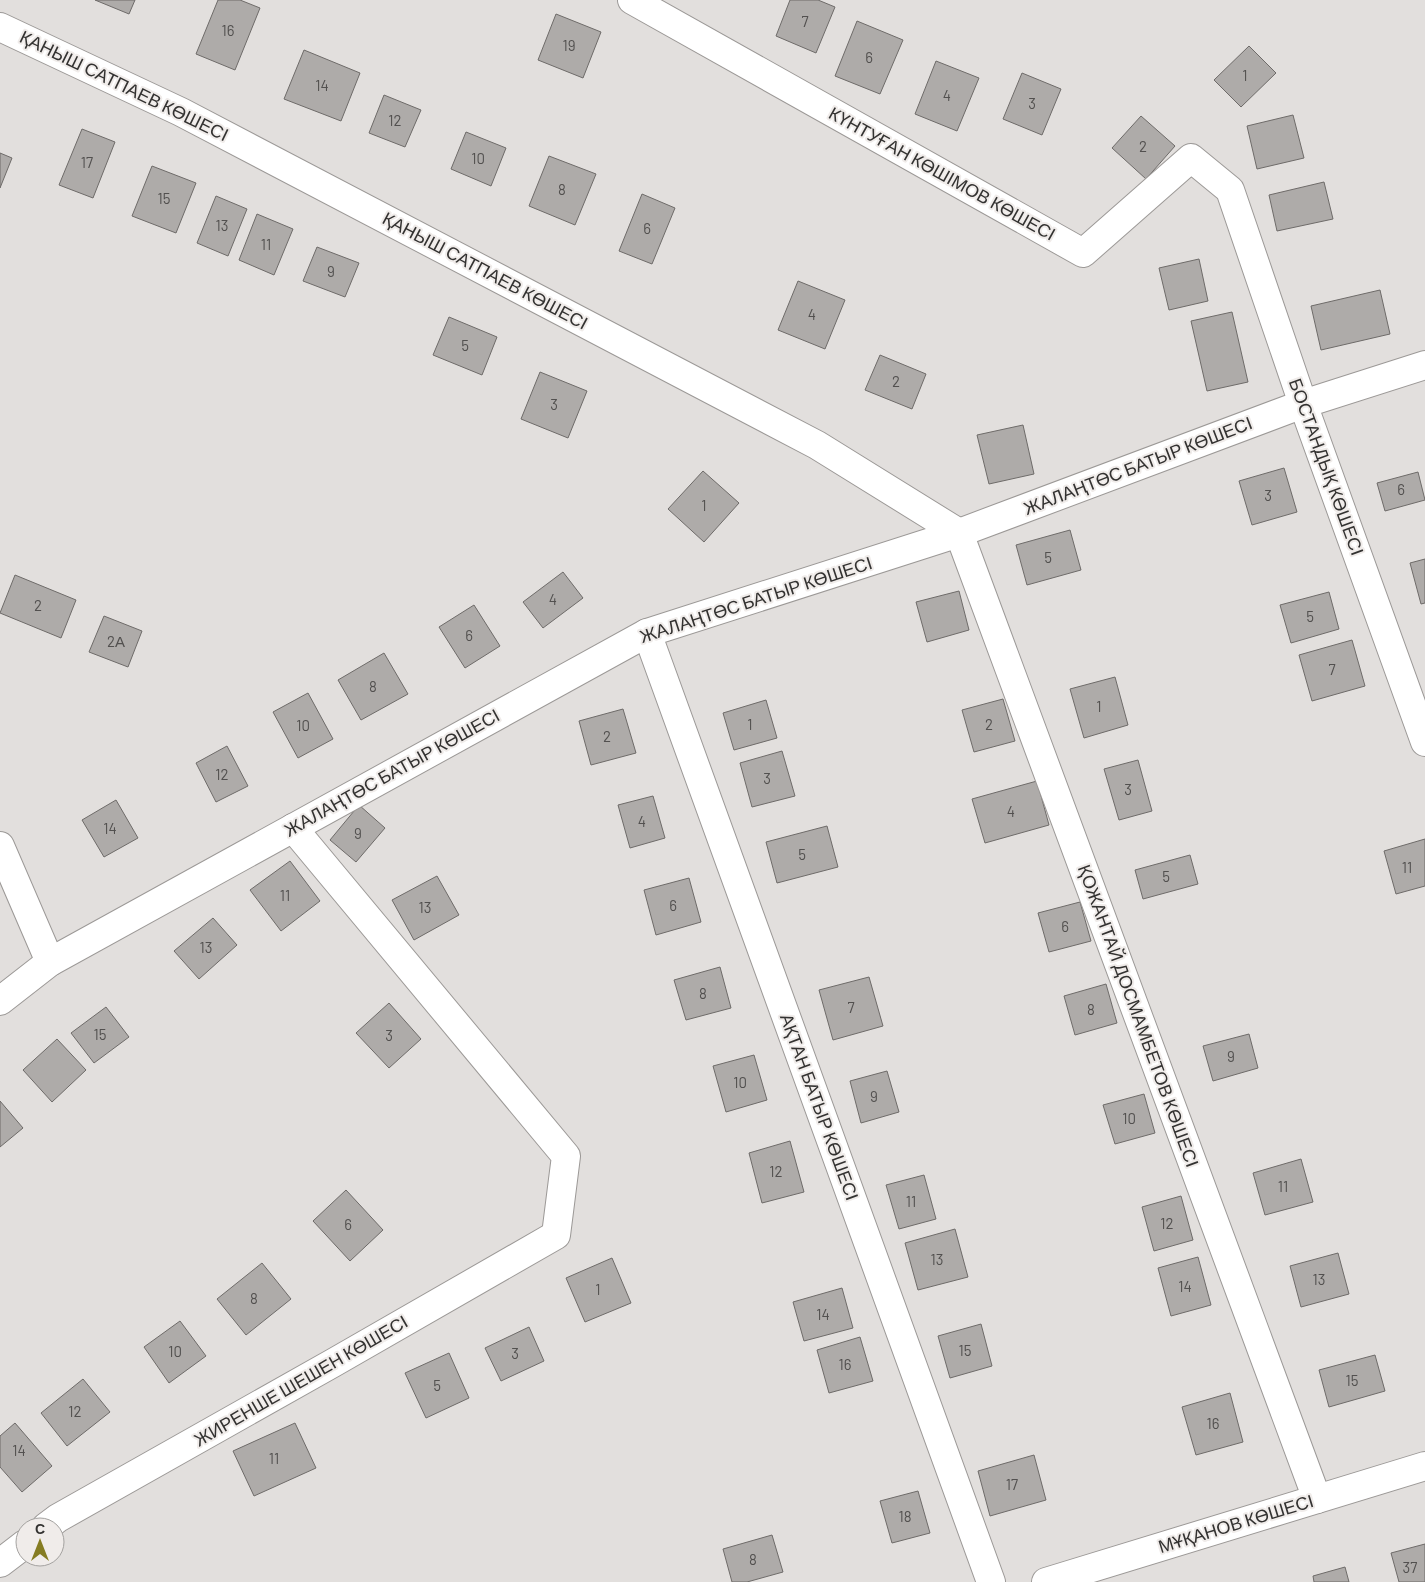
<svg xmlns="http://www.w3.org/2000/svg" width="1425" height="1582" font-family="Barlow,sans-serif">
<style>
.building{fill:#aeaba9;stroke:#6e6b69}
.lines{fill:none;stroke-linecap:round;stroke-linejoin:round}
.minor-casing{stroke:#9c9997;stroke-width:30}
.minor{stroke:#fff;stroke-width:28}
.labels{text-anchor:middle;stroke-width:4;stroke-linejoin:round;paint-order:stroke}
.number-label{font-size:15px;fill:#52504f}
.street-label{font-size:18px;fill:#333231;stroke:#f0ecea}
</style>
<rect width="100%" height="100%" fill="#e2dfdd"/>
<g class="building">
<polygon points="95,0 135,0 129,14"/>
<polygon points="218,0 240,0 260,8 235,70 196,54"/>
<polygon points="790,0 818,0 835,7 816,53 776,36"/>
<polygon points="556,14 601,32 583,78 538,60"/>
<polygon points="857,21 903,40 880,94 835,76"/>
<polygon points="1249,46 1276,73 1241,107 1214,80"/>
<polygon points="304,50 360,73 341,121 284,99"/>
<polygon points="936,61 979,78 957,131 915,114"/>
<polygon points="1022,73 1061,89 1042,135 1003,119"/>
<polygon points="384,95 421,110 405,147 369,133"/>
<polygon points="1293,115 1304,158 1257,169 1247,126"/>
<polygon points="1141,116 1175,146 1146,179 1112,148"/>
<polygon points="82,129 115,142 93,198 59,185"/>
<polygon points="466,132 506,148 491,186 451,169"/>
<polygon points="0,153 12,158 0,188"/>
<polygon points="549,156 596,174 575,225 529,206"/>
<polygon points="152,166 196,183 176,233 132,216"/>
<polygon points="1324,182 1333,219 1277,231 1269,195"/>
<polygon points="642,194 675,208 652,264 619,251"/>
<polygon points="216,196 247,209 228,256 197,243"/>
<polygon points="257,214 293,229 274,275 239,260"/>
<polygon points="317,247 359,263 345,297 303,281"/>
<polygon points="1199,259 1208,301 1169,310 1159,268"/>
<polygon points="798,281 845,300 825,349 778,330"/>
<polygon points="1380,290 1390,334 1321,350 1311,306"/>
<polygon points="1232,312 1248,382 1207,391 1191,321"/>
<polygon points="449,317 497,337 482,375 433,355"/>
<polygon points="880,355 926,374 912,409 865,390"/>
<polygon points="540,372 587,391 568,438 521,419"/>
<polygon points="1023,425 1034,474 989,484 977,435"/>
<polygon points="1284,468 1297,512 1252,525 1239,481"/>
<polygon points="703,471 739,503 704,542 668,509"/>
<polygon points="1418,472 1425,500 1385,511 1377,483"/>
<polygon points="1070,530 1081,570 1027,585 1016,545"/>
<polygon points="1425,559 1425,603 1421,604 1410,563"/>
<polygon points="563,572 583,598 543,628 523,602"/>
<polygon points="15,575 76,600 61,638 0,613"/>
<polygon points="959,591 969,630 927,642 916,602"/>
<polygon points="1329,592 1339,629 1291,643 1280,605"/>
<polygon points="474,605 500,646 465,668 439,627"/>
<polygon points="104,616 142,631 128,667 89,652"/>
<polygon points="1352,640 1365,686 1312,701 1299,655"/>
<polygon points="384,653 408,694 361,720 338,680"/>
<polygon points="1115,677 1128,725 1084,738 1070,689"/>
<polygon points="308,693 333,739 298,758 273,712"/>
<polygon points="1003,699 1015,741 974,752 962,710"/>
<polygon points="766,700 777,738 734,750 723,713"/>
<polygon points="623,709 636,753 591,765 579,721"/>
<polygon points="227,746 248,786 216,802 196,763"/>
<polygon points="782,751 795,796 752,807 740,763"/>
<polygon points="1138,760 1152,811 1119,820 1104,769"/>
<polygon points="1037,781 1049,825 985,843 972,799"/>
<polygon points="653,796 665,838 630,848 618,805"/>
<polygon points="116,800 138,838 104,857 82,820"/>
<polygon points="359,805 385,828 356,862 330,840"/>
<polygon points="827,826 838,867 777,883 766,842"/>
<polygon points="1425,839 1425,886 1396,894 1384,851"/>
<polygon points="1190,855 1198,884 1143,899 1135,870"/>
<polygon points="290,861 320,901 281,931 250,890"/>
<polygon points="437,876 459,915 414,940 392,900"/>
<polygon points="689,878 701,922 656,935 644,890"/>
<polygon points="1080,902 1091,941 1049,952 1038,913"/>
<polygon points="213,918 237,945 199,979 174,951"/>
<polygon points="720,967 731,1008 686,1020 674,980"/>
<polygon points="869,977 883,1026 833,1040 819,990"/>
<polygon points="1106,984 1117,1023 1075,1035 1064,996"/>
<polygon points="389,1003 421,1039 389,1068 356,1033"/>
<polygon points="106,1007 129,1037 94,1063 71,1033"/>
<polygon points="1249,1034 1258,1068 1213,1081 1203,1046"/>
<polygon points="57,1039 86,1070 52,1102 23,1070"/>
<polygon points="754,1055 767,1100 726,1112 713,1066"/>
<polygon points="887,1071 899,1112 861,1123 850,1081"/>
<polygon points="1144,1094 1155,1133 1115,1144 1103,1105"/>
<polygon points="0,1101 23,1128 0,1147"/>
<polygon points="790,1141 804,1192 762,1203 749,1153"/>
<polygon points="1301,1159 1313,1202 1265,1215 1253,1173"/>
<polygon points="924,1175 936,1219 899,1229 886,1185"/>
<polygon points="346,1190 383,1230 350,1261 313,1221"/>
<polygon points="1181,1196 1193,1240 1154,1251 1142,1207"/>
<polygon points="955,1229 968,1277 918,1290 905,1243"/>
<polygon points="1338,1253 1349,1294 1301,1307 1290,1266"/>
<polygon points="1198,1257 1211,1305 1171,1316 1158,1268"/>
<polygon points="612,1258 631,1303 585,1322 566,1278"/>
<polygon points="262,1263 291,1299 246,1335 217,1299"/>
<polygon points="842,1288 853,1328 804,1341 793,1302"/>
<polygon points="180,1321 206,1356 169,1383 144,1347"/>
<polygon points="981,1324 992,1366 950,1378 938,1336"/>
<polygon points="529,1327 544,1361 501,1381 485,1348"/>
<polygon points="860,1337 873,1381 829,1393 817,1350"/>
<polygon points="449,1353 469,1398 426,1418 405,1373"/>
<polygon points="1375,1355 1385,1391 1329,1407 1319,1370"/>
<polygon points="83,1379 110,1412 67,1446 41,1413"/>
<polygon points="1230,1393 1243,1442 1196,1455 1182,1407"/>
<polygon points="15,1423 52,1466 22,1492 0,1467 0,1436"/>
<polygon points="295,1423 316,1468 254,1496 233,1451"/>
<polygon points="1034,1455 1046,1500 990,1516 978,1471"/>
<polygon points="918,1491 930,1533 892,1543 880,1501"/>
<polygon points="772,1535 783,1572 747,1582 732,1582 723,1549"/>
<polygon points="1425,1544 1425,1582 1399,1582 1391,1553"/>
<polygon points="1345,1567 1349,1582 1314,1582 1313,1576"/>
</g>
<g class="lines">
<g class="minor-casing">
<g id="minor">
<polyline points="632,0 1083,253 1191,158 1230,190 1303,404 1425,742"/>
<polyline points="0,27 181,112 817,445 959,533 1317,1499"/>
<polyline points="647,633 991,1582"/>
<polyline points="0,846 50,962"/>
<polyline points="0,1001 50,962 647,633 959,533 1303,404 1425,365"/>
<polyline points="46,1527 58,1518 333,1363 556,1235 566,1156 293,828"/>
<polyline points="0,1563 25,1544"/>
<polyline points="1046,1582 1425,1466"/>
</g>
</g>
<use href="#minor" class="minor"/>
</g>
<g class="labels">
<g class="number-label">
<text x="805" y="27">7</text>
<text x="228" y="36">16</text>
<text x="569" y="51">19</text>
<text x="869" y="63">6</text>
<text x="1245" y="81">1</text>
<text x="322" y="91">14</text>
<text x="947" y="101">4</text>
<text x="1032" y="109">3</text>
<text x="395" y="126">12</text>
<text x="1143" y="152">2</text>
<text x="478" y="164">10</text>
<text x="87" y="168">17</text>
<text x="562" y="195">8</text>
<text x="164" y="204">15</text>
<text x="222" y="231">13</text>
<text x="647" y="234">6</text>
<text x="266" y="250">11</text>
<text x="331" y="277">9</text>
<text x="812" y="320">4</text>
<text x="465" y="351">5</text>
<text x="896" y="387">2</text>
<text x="554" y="410">3</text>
<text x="1401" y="495">6</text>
<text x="1268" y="501">3</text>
<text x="704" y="511">1</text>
<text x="1048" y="563">5</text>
<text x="553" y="605">4</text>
<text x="38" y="611">2</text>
<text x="1310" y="622">5</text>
<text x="469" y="641">6</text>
<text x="116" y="647">2А</text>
<text x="1332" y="675">7</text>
<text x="373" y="692">8</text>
<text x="1099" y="712">1</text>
<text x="750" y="730">1</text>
<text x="989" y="730">2</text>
<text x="303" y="731">10</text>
<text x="607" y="742">2</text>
<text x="222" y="780">12</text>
<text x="767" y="784">3</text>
<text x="1128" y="795">3</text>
<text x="1011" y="817">4</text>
<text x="642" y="827">4</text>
<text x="110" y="834">14</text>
<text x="358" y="839">9</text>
<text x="802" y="860">5</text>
<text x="1407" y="873">11</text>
<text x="1166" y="882">5</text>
<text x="285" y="901">11</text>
<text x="673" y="911">6</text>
<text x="425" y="913">13</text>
<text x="1065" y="932">6</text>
<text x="206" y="953">13</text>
<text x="703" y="999">8</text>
<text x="851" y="1013">7</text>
<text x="1091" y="1015">8</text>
<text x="100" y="1040">15</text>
<text x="389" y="1041">3</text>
<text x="1231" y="1062">9</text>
<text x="740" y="1088">10</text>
<text x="874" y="1102">9</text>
<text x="1129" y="1124">10</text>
<text x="776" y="1177">12</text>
<text x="1283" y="1192">11</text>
<text x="911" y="1207">11</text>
<text x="1167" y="1229">12</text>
<text x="348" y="1230">6</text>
<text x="937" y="1265">13</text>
<text x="1319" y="1285">13</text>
<text x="1185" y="1292">14</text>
<text x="598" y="1295">1</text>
<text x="254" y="1304">8</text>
<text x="823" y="1320">14</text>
<text x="965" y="1356">15</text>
<text x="175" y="1357">10</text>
<text x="515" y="1359">3</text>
<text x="845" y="1370">16</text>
<text x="1352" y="1386">15</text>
<text x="437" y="1391">5</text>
<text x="75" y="1417">12</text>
<text x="1213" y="1429">16</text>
<text x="19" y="1456">14</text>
<text x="274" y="1464">11</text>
<text x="1012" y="1490">17</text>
<text x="905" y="1522">18</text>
<text x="753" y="1565">8</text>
<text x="1410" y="1573">37</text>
</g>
<g class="street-label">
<text transform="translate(124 86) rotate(26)" y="6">ҚАНЫШ САТПАЕВ КӨШЕСІ</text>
<text transform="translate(942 174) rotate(29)" y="6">КҮНТУҒАН КӨШІМОВ КӨШЕСІ</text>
<text transform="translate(485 271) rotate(28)" y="6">ҚАНЫШ САТПАЕВ КӨШЕСІ</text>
<text transform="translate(1138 466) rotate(-21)" y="6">ЖАЛАҢТӨС БАТЫР КӨШЕСІ</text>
<text transform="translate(1326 467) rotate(70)" y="6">БОСТАНДЫҚ КӨШЕСІ</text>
<text transform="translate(756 600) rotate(-18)" y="6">ЖАЛАҢТӨС БАТЫР КӨШЕСІ</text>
<text transform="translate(392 773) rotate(-29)" y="6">ЖАЛАҢТӨС БАТЫР КӨШЕСІ</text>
<text transform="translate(1138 1016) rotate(70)" y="6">ҚОЖАНТАЙ ДОСМАМБЕТОВ КӨШЕСІ</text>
<text transform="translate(819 1107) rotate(70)" y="6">АҚТАН БАТЫР КӨШЕСІ</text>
<text transform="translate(301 1381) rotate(-30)" y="6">ЖИРЕНШЕ ШЕШЕН КӨШЕСІ</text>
<text transform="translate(1236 1524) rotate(-17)" y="6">МҰҚАНОВ КӨШЕСІ</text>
</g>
</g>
<g transform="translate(40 1542)"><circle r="24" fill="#f0ecea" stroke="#a4a2a0"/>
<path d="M0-4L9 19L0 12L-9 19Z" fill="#857c22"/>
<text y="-8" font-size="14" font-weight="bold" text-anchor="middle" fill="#333231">С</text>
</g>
</svg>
